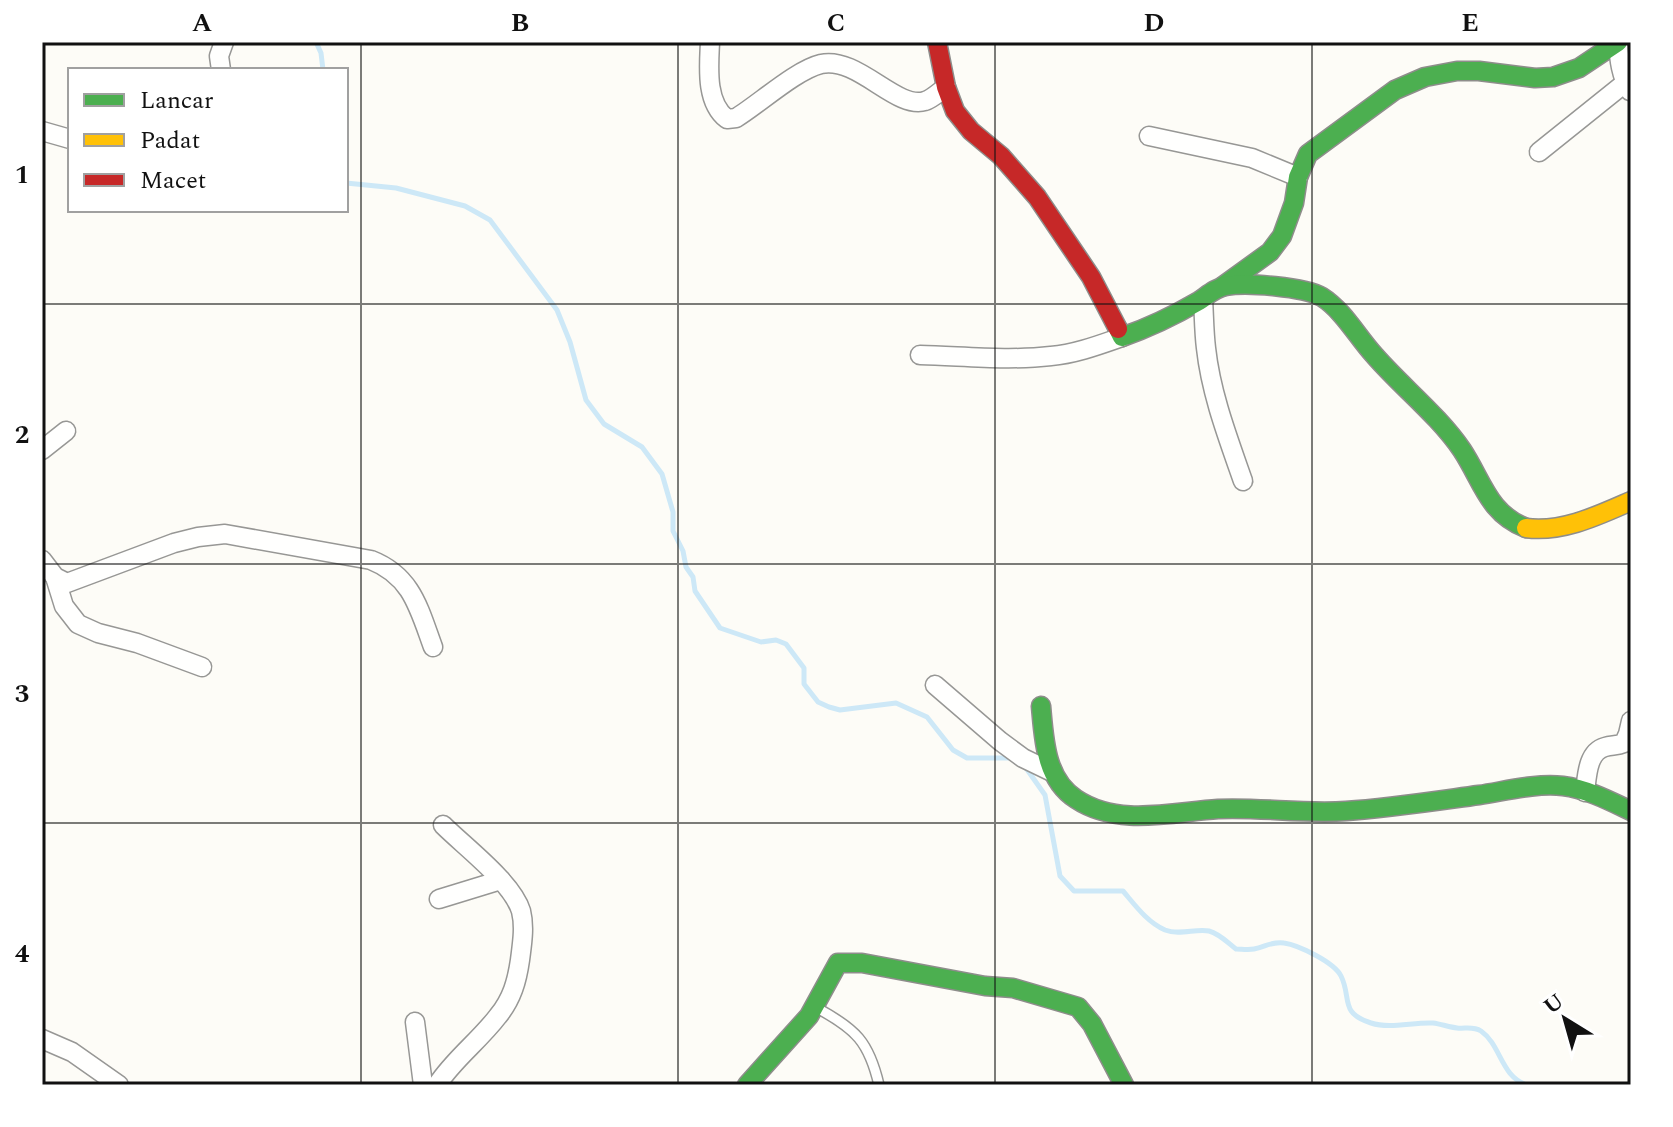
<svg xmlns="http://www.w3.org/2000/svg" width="1673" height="1127" font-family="Spectral,serif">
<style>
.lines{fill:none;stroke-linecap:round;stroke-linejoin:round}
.stream{stroke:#cde8f7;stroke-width:5}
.lane-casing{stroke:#979795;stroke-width:12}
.street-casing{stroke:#979795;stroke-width:21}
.fast-casing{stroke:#8e8d8b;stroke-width:21}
.slow-casing{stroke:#8e8d8b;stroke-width:21}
.jam-casing{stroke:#8e8d8b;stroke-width:21}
.lane{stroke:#fffffe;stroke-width:9}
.street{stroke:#fffffe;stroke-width:18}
.fast{stroke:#4caf50;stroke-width:18}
.slow{stroke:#ffc107;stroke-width:18}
.jam{stroke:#c62828;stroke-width:18}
.grid{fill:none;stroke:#111;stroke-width:2;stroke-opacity:0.55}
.neatline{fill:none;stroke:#111;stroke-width:3}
.grid-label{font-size:26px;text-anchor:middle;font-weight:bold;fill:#111}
</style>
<rect width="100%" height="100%" fill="#fdfcf7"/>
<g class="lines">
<g class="stream">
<polyline points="316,42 321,53 323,70"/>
<polyline points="346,183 396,188 465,206 490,220 557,310 570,342 586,400 604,424 642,447 662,474 673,512 673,531 683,551 686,567 693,577 695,591 720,628 761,642 776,640 786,644 804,668 804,684 818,702 829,707 840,710 896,703 927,717 953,750 967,758 1012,758"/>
<path d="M1026,768L1045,795L1060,876L1074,891H1123C1135,905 1147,922 1165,930C1180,936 1196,928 1209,931C1220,934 1228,943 1236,949C1241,949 1248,950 1254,949C1265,947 1272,941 1284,943C1298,945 1334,962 1341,976C1352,998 1339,1013 1371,1023C1390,1029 1413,1022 1433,1023C1441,1024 1449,1027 1457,1028C1465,1029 1473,1026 1481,1031C1501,1045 1501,1077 1527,1085"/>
<polyline points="1625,1085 1631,1083"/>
</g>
<g class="lane-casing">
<path id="lane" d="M817,1008C856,1029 869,1042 879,1085"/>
</g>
<g class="street-casing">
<g id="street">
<path d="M710,42C709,66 705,102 727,119L736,118C759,104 796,70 821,64C858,56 896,110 925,101C932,99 939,92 946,87"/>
<path d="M1618,42C1619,60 1621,76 1630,91"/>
<polyline points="221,70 219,56 224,42"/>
<polyline points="42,131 70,139"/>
<polyline points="1149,136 1252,158 1298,177"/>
<polyline points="1539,152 1625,83"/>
<path d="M1203,299C1204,315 1204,332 1206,348C1211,394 1228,438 1243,481"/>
<path d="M920,355C963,356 1008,361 1051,356C1075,354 1099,345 1122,337"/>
<polyline points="42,450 66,431"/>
<path d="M42,560L55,577L67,583L174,543L198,537L225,534L371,560C412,576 419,609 433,647"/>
<polyline points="55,577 64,606 78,624 98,633 137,643 202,667"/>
<polyline points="935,685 1000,741 1023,758 1052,772"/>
<path d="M1585,792C1587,777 1587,752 1605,747C1612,745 1617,746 1624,743L1628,734L1631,721"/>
<polyline points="439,899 501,880"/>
<polyline points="415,1022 423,1085"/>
<polyline points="42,1039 72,1052 119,1085"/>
<path d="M437,1085C454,1059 479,1041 498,1016C512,999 517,981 520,960C522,944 525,927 521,911C512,882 465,847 443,825"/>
</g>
</g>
<g class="fast-casing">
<g id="fast">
<polyline points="1223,286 1270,252 1282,236 1294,203 1298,177 1308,154 1395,90 1425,77 1457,71 1479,71 1535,78 1553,77 1579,68 1618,42"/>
<path d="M1118,329L1122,337C1148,328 1175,315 1199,301C1208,295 1215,288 1226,286C1246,282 1305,287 1322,297C1344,311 1358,338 1375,356C1403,388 1438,415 1462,450C1483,482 1488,513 1526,528"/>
<path d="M1041,706C1044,739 1045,779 1076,799C1118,827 1172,812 1218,809C1261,807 1303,814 1346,811C1390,808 1435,801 1479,795C1506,791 1535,783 1563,786C1587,789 1610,801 1631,811"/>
<polyline points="747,1085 809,1016 838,963 862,963 985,986 1013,988 1078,1007 1092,1024 1124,1085"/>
</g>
</g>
<g class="slow-casing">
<path id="slow" d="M1526,528C1562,533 1599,515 1631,501"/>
</g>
<g class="jam-casing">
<polyline id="jam" points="937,42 946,87 955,111 971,131 1001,156 1037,197 1091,277 1118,329"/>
</g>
<use href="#lane" class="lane"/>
<use href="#street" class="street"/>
<use href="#fast" class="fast"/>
<use href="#slow" class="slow"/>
<use href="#jam" class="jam"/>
</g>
<path class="grid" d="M361,42V1085M678,42V1085M995,42V1085M1312,42V1085M42,304H1631M42,564H1631M42,823H1631"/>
<rect width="1673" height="1127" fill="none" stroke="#ffffff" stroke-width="88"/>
<rect x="68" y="68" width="280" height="144" fill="#ffffff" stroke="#a0a0a0" stroke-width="2"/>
<rect x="84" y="94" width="40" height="12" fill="#4caf50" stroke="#a0a0a0" stroke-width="2"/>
<text x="140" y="108" font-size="24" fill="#111111">Lancar</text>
<rect x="84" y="134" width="40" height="12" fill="#ffc107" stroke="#a0a0a0" stroke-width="2"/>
<text x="140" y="148" font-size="24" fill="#111111">Padat</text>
<rect x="84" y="174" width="40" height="12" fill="#c62828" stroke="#a0a0a0" stroke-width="2"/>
<text x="140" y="188" font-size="24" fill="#111111">Macet</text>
<g transform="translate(1565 1019) rotate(323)" stroke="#ffffff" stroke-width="6" paint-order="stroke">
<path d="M0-6L14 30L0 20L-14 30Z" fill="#111111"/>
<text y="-12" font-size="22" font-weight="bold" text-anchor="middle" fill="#111111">U</text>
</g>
<rect x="44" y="44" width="1585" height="1039" class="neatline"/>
<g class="grid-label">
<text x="202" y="31">A</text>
<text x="520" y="31">B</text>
<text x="836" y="31">C</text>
<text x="1154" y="31">D</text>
<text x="1470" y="31">E</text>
<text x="22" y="183">1</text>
<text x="22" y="443">2</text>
<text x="22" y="702">3</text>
<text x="22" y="962">4</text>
</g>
</svg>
